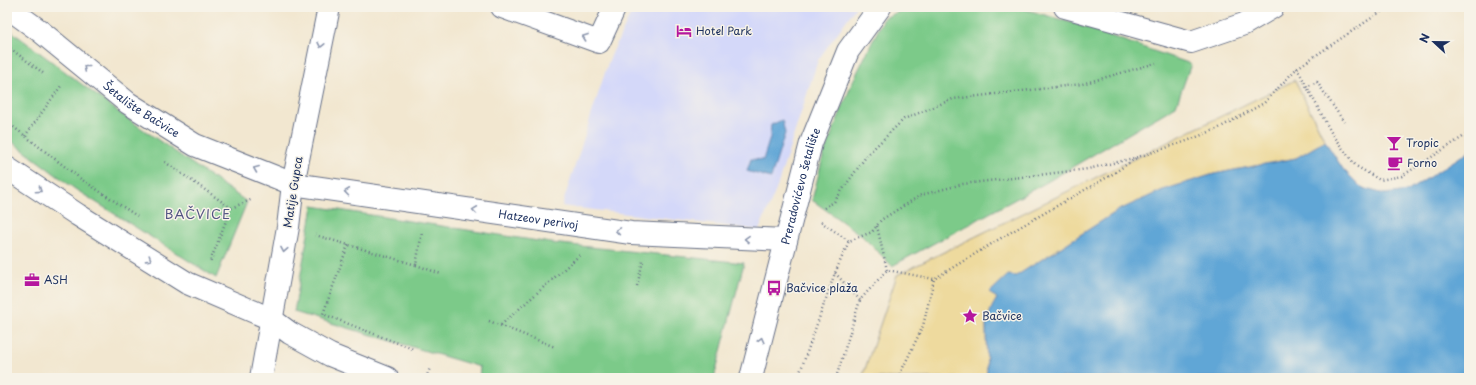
<svg xmlns="http://www.w3.org/2000/svg" width="1476" height="385" font-family="'Playpen Sans',sans-serif">
<style>
.built{fill:#d4d8f9}
.green{fill:#7cca89;stroke:#4c7c74}
.sand{fill:#eeda9e;stroke:#84847e}
.water{fill:#61a6d6;stroke:#3e6a9a}
.lines{fill:none;stroke-linecap:round;stroke-linejoin:round}
.pedestrian-casing{stroke:#666f86;stroke-width:24}
.minor-casing{stroke:#666f86;stroke-width:24}
.tertiary-casing{stroke:#666f86;stroke-width:24}
.path{stroke:#666f86;stroke-width:2.5;stroke-dasharray:1 3;stroke-linecap:butt}
.pedestrian{stroke:#fff;stroke-width:22}
.minor{stroke:#fff;stroke-width:22}
.tertiary{stroke:#fff;stroke-width:22}
.oneway{stroke:#8d97ae}
.labels{text-anchor:middle;stroke-width:3;stroke-linejoin:round;paint-order:stroke}
.poi-label{font-size:11px;fill:#1b2f5e;stroke:#f7f3e8;text-anchor:start}
.street-label{font-size:11px;fill:#1b2f5e;stroke:#f7f3e8}
.quarter-label{font-size:13px;letter-spacing:1px;fill:#525584;stroke:#f7f3e8}
</style>
<rect width="100%" height="100%" fill="#f7f3e8"/>
<filter id="ink" filterUnits="userSpaceOnUse"><feTurbulence type="fractalNoise" baseFrequency=".025" numOctaves="2"/><feDisplacementMap in="SourceGraphic" scale="8" xChannelSelector="R" yChannelSelector="G"/><feConvolveMatrix kernelMatrix="1 2 1 2 8 2 1 2 1" color-interpolation-filters="sRGB"/></filter>
<filter id="wash" filterUnits="userSpaceOnUse"><feTurbulence type="fractalNoise" baseFrequency=".012" numOctaves="4" result="noise"/><feDisplacementMap in="SourceGraphic" scale="16" xChannelSelector="R" yChannelSelector="G"/><feGaussianBlur stdDeviation="0.9" result="paint"/><feColorMatrix in="noise" values="0 0 0 0 0 0 0 0 0 0 0 0 0 0 0 0 0 1.4 0 .05"/><feComposite in="paint" operator="in"/></filter>
<g filter="url(#wash)">
<rect width="100%" height="100%" fill="#f2e7d0"/>
<polygon class="built" points="634,7 856,7 818,60 776,190 759,230 562,206 609,60"/>
<g class="green">
<polygon points="910,7 1017,7 1073,23 1191,64 1176,106 1047,182 892,266 862,236 812,200 824,153 853,81 884,18"/>
<polygon points="7,28 124,116 247,202 216,278 75,189 7,138"/>
<polygon points="313,206 551,243 744,263 714,378 479,378 480,367 294,312"/>
</g>
<polygon class="sand" points="1295,80 1325,141 1296,158 1214,174 1163,190 1119,210 1016,276 986,325 987,378 862,378 897,275"/>
<g class="water">
<polygon points="782,120 785,133 771,178 747,171 751,159 763,160 770,138 771,125"/>
<polygon points="1325,141 1343,169 1362,188 1385,194 1408,191 1469,151 1469,378 987,378 986,325 992,307 997,298 989,293 1008,275 1016,276 1119,210 1163,190 1214,174 1296,158"/>
</g>
</g>
<g filter="url(#ink)">
<g class="lines">
<g class="pedestrian-casing">
<polyline id="pedestrian" points="271,319 290,333 330,355 387,378"/>
</g>
<g class="minor-casing">
<g id="minor">
<polyline points="502,7 599,42 615,7"/>
<polyline points="293,184 329,7"/>
</g>
</g>
<g class="tertiary-casing">
<g id="tertiary">
<path id="s1" d="M7,7L40,31L128,103L195,145L293,184L631,233L786,240"/>
<polyline points="1065,7 1191,42 1244,24 1273,7"/>
<polyline points="7,168 78,215 187,283 271,319"/>
<polyline points="261,378 288,227 293,184"/>
<path id="s2" d="M751,378L811,143L848,51L880,7"/>
</g>
</g>
<g class="path">
<polyline points="7,46 43,73"/>
<polyline points="1297,68 1333,136 1356,166 1380,180 1402,176 1469,133"/>
<polyline points="1306,87 1317,82 1344,122"/>
<polyline points="7,122 81,179 137,216"/>
<polyline points="25,136 61,86"/>
<polyline points="165,162 231,208 210,262"/>
<polyline points="231,208 253,199"/>
<polyline points="824,208 834,202 867,155 904,119 953,99 1082,84 1156,63"/>
<polyline points="821,222 849,241"/>
<polyline points="877,226 887,270"/>
<polyline points="315,235 416,265 422,232"/>
<polyline points="348,245 323,314 413,349"/>
<polyline points="416,265 441,274"/>
<polyline points="835,273 860,300"/>
<polyline points="637,286 643,261"/>
<polyline points="489,321 555,347"/>
<polyline points="501,325 581,254"/>
<polyline points="426,378 430,368"/>
<polyline points="798,378 835,273 849,241 872,232 881,220 921,195 963,184 1088,169 1138,157 1187,141 1219,128 1264,103 1297,68 1388,7"/>
<polyline points="836,378 860,300 887,270 934,279"/>
<polyline points="898,378 923,326 934,279 1006,235 1111,175 1136,158"/>
</g>
<use href="#pedestrian" class="pedestrian"/>
<use href="#minor" class="minor"/>
<use href="#tertiary" class="tertiary"/>
</g>
<defs><path id="oneway-chevron" d="M-2-3.5L2.5 0L-2 3.5" fill="none" stroke-width="1.6" stroke-linecap="round" stroke-linejoin="round"/></defs>
<g class="oneway">
<use href="#oneway-chevron" transform="translate(585 37) rotate(-160)"/>
<use href="#oneway-chevron" transform="translate(321 45) rotate(102)"/>
<use href="#oneway-chevron" transform="translate(86 68) rotate(-141)"/>
<use href="#oneway-chevron" transform="translate(256 169) rotate(-158)"/>
<use href="#oneway-chevron" transform="translate(39 190) rotate(34)"/>
<use href="#oneway-chevron" transform="translate(347 192) rotate(-172)"/>
<use href="#oneway-chevron" transform="translate(475 210) rotate(-172)"/>
<use href="#oneway-chevron" transform="translate(618 231) rotate(-171)"/>
<use href="#oneway-chevron" transform="translate(747 239) rotate(-178)"/>
<use href="#oneway-chevron" transform="translate(284 250) rotate(100)"/>
<use href="#oneway-chevron" transform="translate(149 259) rotate(32)"/>
<use href="#oneway-chevron" transform="translate(761 340) rotate(-76)"/>
</g>
</g>
<defs>
<g id="hotel-bare" transform="scale(1.2)"><path d="M-6-4.5h1.5V1H6V5H4.5V3h-9V5H-6ZM-4 0a1.8 1.8 0 1 1 3.6 0ZM.5 0V-2.5h3Q6-2.5 6 0Z" fill="#b5179e" stroke="#f7f3e8" stroke-width="2.5" paint-order="stroke"/></g>
<g id="bar-bare" transform="scale(1.2)"><path d="M-6-5H6L.8 .8V4.5H3.5V6h-7V4.5H-.8V.8Z" fill="#b5179e" stroke="#f7f3e8" stroke-width="2.5" paint-order="stroke"/></g>
<g id="cafe-bare" transform="scale(1.2)"><path d="M-5.5-4.5H6V0H3Q3 3.5 0 3.5H-2.5Q-5.5 3.5-5.5 0ZM3-3.2v2h1.7v-2ZM-6 4.5H4V6H-6Z" fill="#b5179e" stroke="#f7f3e8" stroke-width="2.5" paint-order="stroke"/></g>
<g id="office-bare" transform="scale(1.2)"><path d="M-6-3h4V-5.5h4V-3h4V5H-6ZM-1-4.5V-3h2v-1.5ZM-6 0V1H6V0Z" fill="#b5179e" stroke="#f7f3e8" stroke-width="2.5" paint-order="stroke"/></g>
<g id="bus-bare" transform="scale(1.2)"><path d="M-5-6H5V4H4V6H2V4H-2V6H-4V4H-5ZM-3.5-4V0h7V-4ZM-3.5 1.2v1.5H-2V1.2ZM2 1.2v1.5H3.5V1.2Z" fill="#b5179e" stroke="#f7f3e8" stroke-width="2.5" paint-order="stroke"/></g>
<g id="sight-bare" transform="scale(1.2)"><path d="M0-6L1.8-2.2L6-1.7L2.9 1.2L3.7 5.4L0 3.3L-3.7 5.4L-2.9 1.2L-6-1.7L-1.8-2.2Z" fill="#b5179e" stroke="#f7f3e8" stroke-width="2.5" paint-order="stroke"/></g>
</defs>
<g fill-rule="evenodd">
<use href="#hotel-bare" x="684" y="31"/>
<use href="#bar-bare" x="1394" y="143"/>
<use href="#cafe-bare" x="1395" y="163"/>
<use href="#office-bare" x="32" y="280"/>
<use href="#bus-bare" x="774" y="288"/>
<use href="#sight-bare" x="970" y="316"/>
</g>
<g class="labels">
<g class="poi-label">
<text x="696" y="35">Hotel Park</text>
<text x="1406" y="147">Tropic</text>
<text x="1407" y="167">Forno</text>
<text x="44" y="284">ASH</text>
<text x="786" y="292">Bačvice plaža</text>
<text x="982" y="320">Bačvice</text>
</g>
<g class="street-label">
<text dy="4" stroke="none"><textPath href="#s1" startOffset="169">Šetalište Bačvice</textPath></text>
<text dy="4" stroke="none"><textPath href="#s2" startOffset="198">Preradovićevo šetalište</textPath></text>
<text transform="translate(293 192) rotate(-81)" y="4">Matije Gupca</text>
<text dy="4" stroke="none"><textPath href="#s1" startOffset="587">Hatzeov perivoj</textPath></text>
</g>
<g class="quarter-label">
<text x="198" y="219">BAČVICE</text>
</g>
</g>
<rect width="1476" height="385" fill="none" stroke="#f7f3e8" stroke-width="24"/>
<g transform="translate(1434 42) rotate(292)" stroke="#f7f3e8" stroke-width="3" paint-order="stroke">
<path d="M0-3L7 15L0 10L-7 15Z" fill="#1b2f5e"/>
<text y="-6" font-size="11" font-weight="bold" text-anchor="middle" fill="#1b2f5e">N</text>
</g>
</svg>
